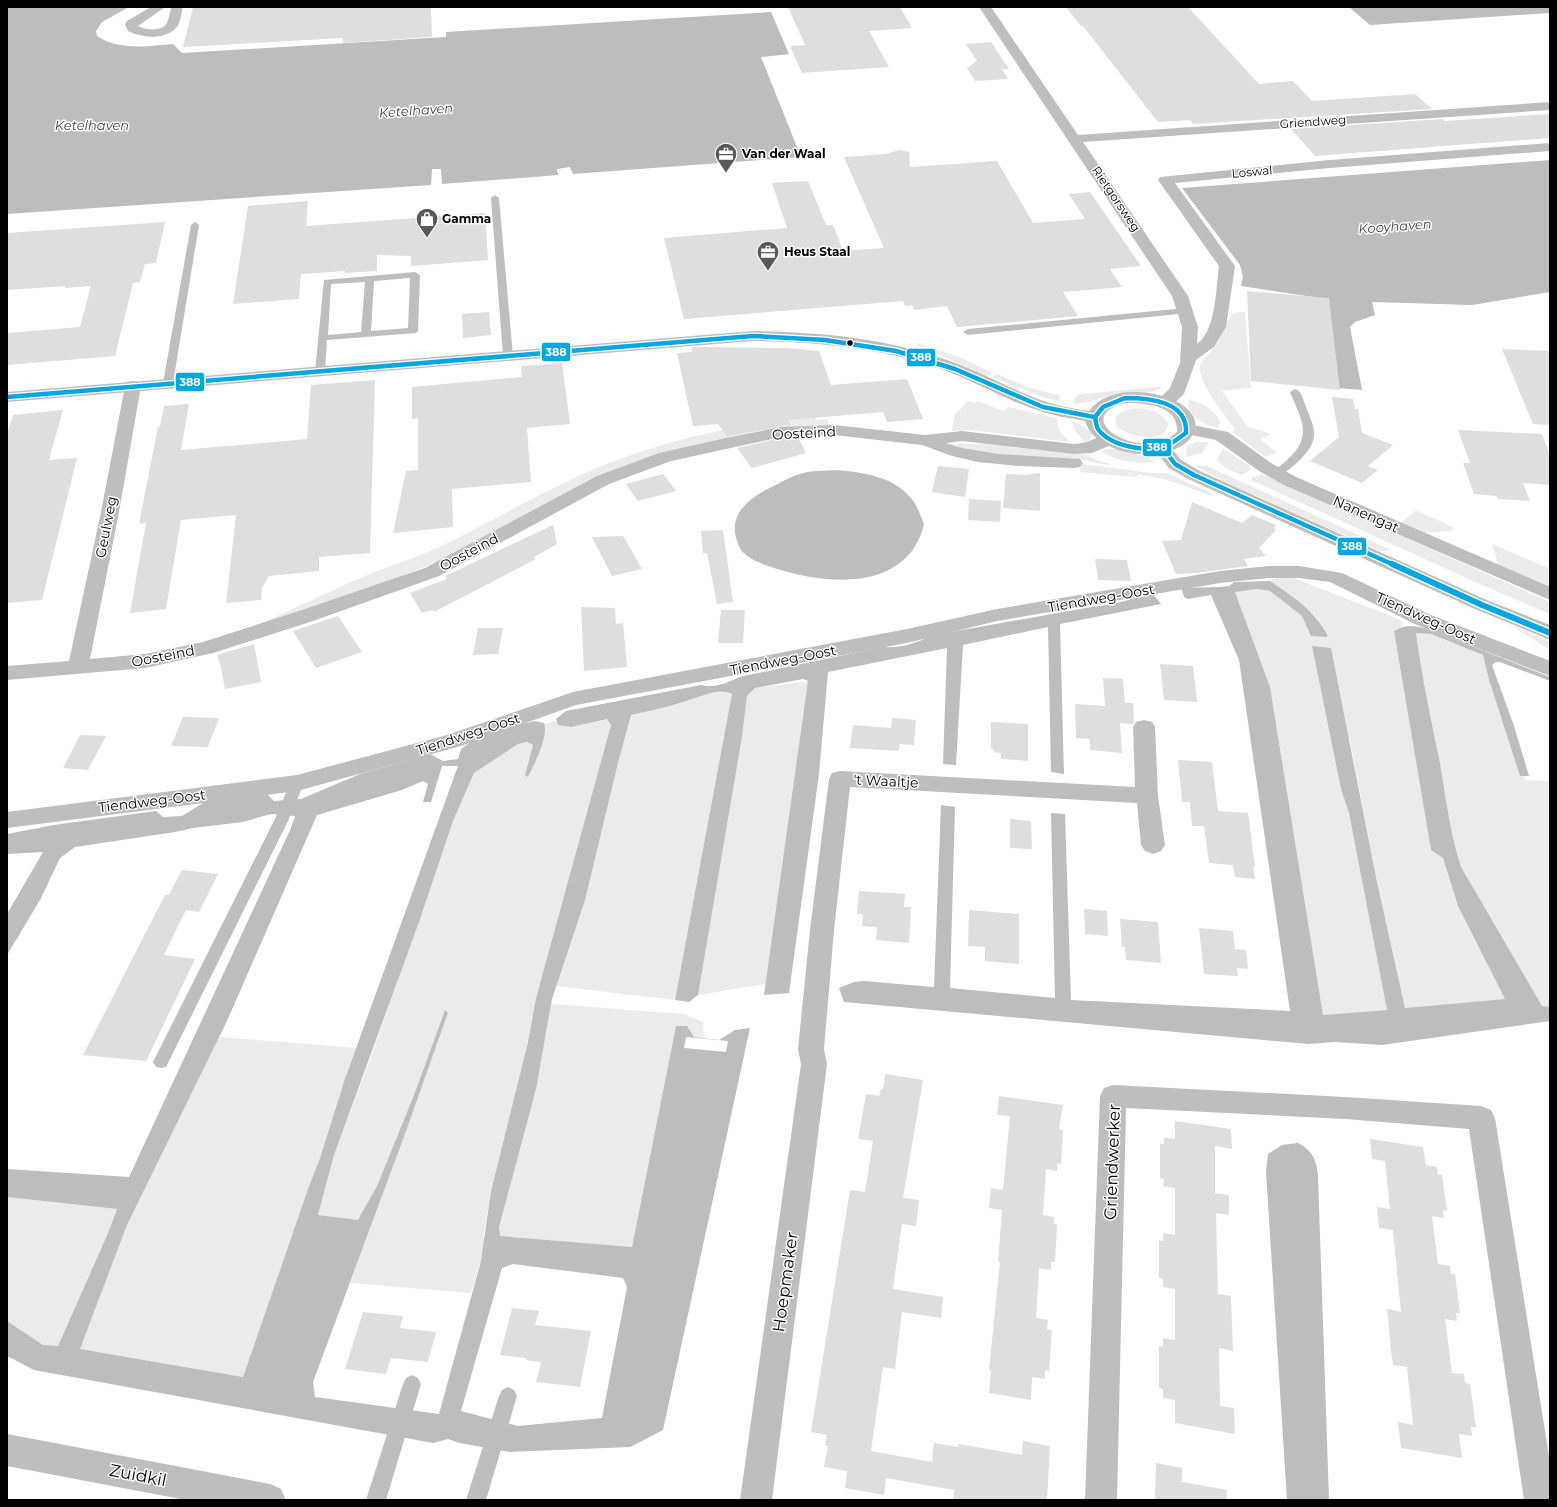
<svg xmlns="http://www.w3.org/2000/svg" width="1557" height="1507" font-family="Montserrat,sans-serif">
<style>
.green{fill:#ebebeb}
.water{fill:#bdbdbd;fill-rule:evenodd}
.pier{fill:#fff}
.building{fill:#dedede}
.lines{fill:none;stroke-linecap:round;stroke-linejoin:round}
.service{fill:#bebebe;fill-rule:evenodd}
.minor{fill:#bebebe;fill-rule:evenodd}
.tertiary{fill:#bebebe;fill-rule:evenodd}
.bus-1-far1-casing{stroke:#fff;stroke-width:7}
.bus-1-casing{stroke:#fff;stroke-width:9}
.bus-1-far1{stroke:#00a7e1;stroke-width:4.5}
.bus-1{stroke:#00a7e1;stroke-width:6}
.bus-dot{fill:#000;stroke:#fff;stroke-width:1.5}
.labels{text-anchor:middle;stroke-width:3;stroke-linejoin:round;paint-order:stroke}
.far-street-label{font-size:12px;fill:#000;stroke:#fff}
.far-poi-label{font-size:12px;font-weight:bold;fill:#000;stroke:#fff;text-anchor:start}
.far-water-label{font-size:13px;font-style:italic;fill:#424242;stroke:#fff}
.street-label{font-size:14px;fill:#000;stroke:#fff}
.near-street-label{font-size:17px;fill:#000;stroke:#fff}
.line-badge{stroke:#fff;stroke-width:1.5}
.badge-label{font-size:11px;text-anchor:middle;font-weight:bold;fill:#fff}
</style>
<rect width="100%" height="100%" fill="#fff"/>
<g class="green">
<path d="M1238,312H1245L1251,388L1222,391L1248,427L1271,434L1260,439L1277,453L1265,457L1233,432L1234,430V428C1225,415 1193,377 1201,363C1203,359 1208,355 1211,352C1215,347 1218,341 1221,336C1226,326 1227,315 1238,312Z"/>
<polygon points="918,343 961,358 993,373 988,376 917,345"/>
<polygon points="997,374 1029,388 1058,395 1060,397 1059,401 1045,398 992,377"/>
<path d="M1159,387L1162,388C1150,394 1138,392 1125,393C1107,394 1092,404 1073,404L1076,396L1080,394Z"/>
<path d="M1189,399C1202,404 1216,409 1220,423L1218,428C1205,425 1192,419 1188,406Z"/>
<polygon points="968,401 975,403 978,401 1003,411 1009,407 1056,418 1059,430 1069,442 970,430 952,431 954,416"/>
<path d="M1138,408C1150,409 1161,412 1168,423C1168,446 1128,436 1117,427L1115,418C1121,410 1128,409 1138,408Z"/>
<path d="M815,417L816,420L827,419L832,431L782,429L760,431L690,447L647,460L458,553L353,596L262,623C298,607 333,589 370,574C392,565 415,558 437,548C499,519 556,482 620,459C682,436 749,423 815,417Z"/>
<path d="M1071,421C1079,423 1087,427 1092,434L1091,438L1085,442L1076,432Z"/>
<polygon points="1195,442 1209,442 1202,453 1187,457 1186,453 1187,446"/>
<path d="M958,444H984L1086,455L1099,461L1110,464V465C1099,464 1087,460 1076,459C1037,455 994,462 957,446Z"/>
<path d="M1108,449C1123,447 1143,455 1156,462C1136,464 1118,462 1101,451Z"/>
<polygon points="1223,449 1250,466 1251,470 1241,475 1225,468 1217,460"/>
<polygon points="1082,464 1151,473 1167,473 1211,493 1213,496 1167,480 1137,474 1138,475 1136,477 1080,472 1080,469"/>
<polygon points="1194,465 1207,466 1391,550 1380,551 1223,481"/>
<polygon points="1262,474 1550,602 1550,614 1482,585 1251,480 1252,478"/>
<polygon points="1415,511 1417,511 1455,528 1450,531 1424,533 1400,524"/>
<polygon points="1492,544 1550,569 1550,589 1499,567"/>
<polygon points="1291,577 1401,620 1402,627 1394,631 1431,850 1443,858 1458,906 1505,999 1405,1008 1377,882 1350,740 1312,646 1341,789 1349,813 1362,878 1387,1010 1323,1015 1270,687 1235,592 1257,589 1270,591 1302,616 1320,621 1296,598 1270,581 1264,580"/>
<polygon points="1507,623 1550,642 1550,650"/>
<path d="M1416,633L1431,634L1483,655L1489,680L1520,776H1524L1525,780L1550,781V1007L1542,1006L1461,868C1450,834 1446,798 1440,762C1431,719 1422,676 1416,633Z"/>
<polygon points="809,681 766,984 698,995 742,737 747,696 755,688"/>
<polygon points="727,692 732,694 731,707 675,1000 556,986 585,900 618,763 631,715 681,703 706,694"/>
<polygon points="607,719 611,725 536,998 526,1050 491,1191 483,1239 487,1239 471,1293 350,1283 405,1134 448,1013 445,1010 414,1095 377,1186 358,1221 318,1215 334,1155 372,1054 453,821 474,773 518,744 527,742 533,745 525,775 546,728 544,724 556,721 558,725 571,727"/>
<polygon points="551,1004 684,1014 703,1022 704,1038 694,1037 676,1026 632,1247 499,1236 499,1227 546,1035"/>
<polygon points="219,1037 356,1048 320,1158 308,1189 243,1377 80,1349 127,1225"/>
<polygon points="7,1197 117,1209 108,1233 58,1346 43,1345 7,1321"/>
</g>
<g class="water">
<path d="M7,7H129L102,22L96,31L97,36C119,51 148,46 173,44L182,53L446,37V32L771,12L789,54L761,57L801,157L573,174L570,167L557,169L558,175L442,184L441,169H432L431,185L7,214Z"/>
<polygon points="1349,7 1550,7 1550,13 1370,25"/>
<polygon points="1550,160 1550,292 1472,305 1372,302 1375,315 1355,322 1350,327 1362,390 1337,388 1326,299 1241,286 1243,277 1240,265 1182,188"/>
<path d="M836,470C862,472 892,476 910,497C917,504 920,515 924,524C909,589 833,586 781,570C768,566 750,561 741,550C738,546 736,538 735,533C732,507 758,493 778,484C785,480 792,476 800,474C811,470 824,471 836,470Z"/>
<path d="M1270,581C1294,597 1314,610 1328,636L1326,637L1311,636L1302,616L1270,591L1257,589L1235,592L1270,687L1323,1015L1387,1010L1349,813L1341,789L1312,646L1331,648L1377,882L1405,1008L1505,999L1458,906L1443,858L1431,850L1394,631C1408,623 1417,626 1431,630L1550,677V681L1500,662H1496L1492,665L1514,726L1529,776H1520L1489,680L1483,655L1431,634L1416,633C1422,677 1431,719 1440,763C1446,798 1450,834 1461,867L1542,1006L1550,1007V1021L1382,1045L1335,1042L1308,1044L844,1002L839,988L854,982L864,981L934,987L941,805L955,807L950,988L1055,998L1051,813L1065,814L1071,1000L1290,1011L1239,660L1211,595L1188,599L1184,597L1182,590L1183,588L1220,587L1229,586L1234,582Z"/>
<path d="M1153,594L1161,604L1060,624L1064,774L1051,772L1048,627L963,645L956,765L943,764L947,648L828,672L819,774L789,993L764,995L808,681L803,679L755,688L747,696L742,737L698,995L689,1002L675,1000L732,694C718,687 695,699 680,703C664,708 647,711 631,715L618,763L585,900L552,999L536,1089L499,1227L500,1236L632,1247L676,1026H687L694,1037L719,1040L735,1030L750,1028L663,1430L630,1447L509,1452L460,1443L448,1439L433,1443L34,1370L7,1356V1321L43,1345L58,1346L108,1233L117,1209L7,1197V1169L129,1177L291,828L295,816L271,814L243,822L193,828L175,832L75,847L60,858L40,900L7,955V914L43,852L7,854V834L54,825L156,811L163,817L182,816L208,800L265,792L274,801L301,799L360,774L430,754L443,761L458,759L461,749L473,740L501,729L535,721L544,723C549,737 534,764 528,777L525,775L533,745L527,742L518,744L474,773L453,821L419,922L334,1155L318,1215L358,1220L377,1186L414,1095L445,1010L448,1013L405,1134L313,1382L315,1397L439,1414L481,1261L491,1191L528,1042L536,998L611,725L607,719L571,727L558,725L556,719L566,711L701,685C716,688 725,684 739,677L883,647C904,648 915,643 934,635L1091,607C1110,606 1134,598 1153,594ZM442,766H458L345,1079L320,1158L308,1189L243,1377L80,1349L127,1225L227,1021L317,815L402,790L423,781L428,784L423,802H431ZM513,1264L623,1278L627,1287L602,1418L518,1426L461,1411L502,1268Z"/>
<path d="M1298,1143C1313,1151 1316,1159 1318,1176L1329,1500H1287L1266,1172L1268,1154L1282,1145Z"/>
</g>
<polygon class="pier" points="686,1037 728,1041 726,1052 684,1048"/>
<g class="building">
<polygon points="193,7 431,7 432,37 343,43 343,38 183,47"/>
<polygon points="788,7 900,7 912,28 869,31 889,67 802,73 790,46 805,45"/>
<polygon points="1066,7 1188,7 1259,84 1293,81 1312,101 1415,94 1432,109 1193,124 1190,120 1158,122 1083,26 1081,26"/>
<polygon points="991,42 1009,69 1002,69 1008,79 975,81 967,68 977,61 966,44"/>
<polygon points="1550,114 1550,138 1315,156 1291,129 1443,119 1445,121"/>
<polygon points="899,150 909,152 910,167 997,161 1033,223 1085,219 1069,194 1090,192 1141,266 1110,269 1122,287 1063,292 1078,316 957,327 947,306 914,310 912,305 905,306 903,301 684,319 664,238 787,228 772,183 808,181 826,225 833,225 843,251 884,248 844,157 886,154"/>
<polygon points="308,201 306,226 485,213 488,260 411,266 411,256 377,255 377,271 345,273 345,271 301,274 299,299 233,304 248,206"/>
<polygon points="165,222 156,263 145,264 140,282 133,283 115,356 7,365 7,333 80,327 91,286 65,288 65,286 7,290 7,233"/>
<polygon points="1247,291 1329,298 1340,390 1251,381"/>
<polygon points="489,312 491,335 463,338 462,314"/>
<polygon points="692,347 785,348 819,351 831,385 907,379 923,419 887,422 883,412 788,420 791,425 781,426 727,436 718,424 693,426 677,353 692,352"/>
<polygon points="1502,349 1550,351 1550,425 1533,424"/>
<polygon points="562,363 570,424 527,428 531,482 452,489 453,527 393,533 406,471 418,470 418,418 412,419 412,387 522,377 521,366"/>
<polygon points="375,380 370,553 319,557 319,571 269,576 262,588 261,600 226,603 236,515 181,520 166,609 130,613 146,523 139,524 158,427 160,427 164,406 189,404 181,450 307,439 311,385"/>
<polygon points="1332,397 1353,399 1355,409 1358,409 1362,433 1393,445 1368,466 1378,470 1362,483 1310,461 1339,437"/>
<polygon points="63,410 49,460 77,458 42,600 7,603 7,434 13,415"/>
<polygon points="1458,430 1542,434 1550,455 1550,485 1523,483 1530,501 1498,499 1496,496 1474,494 1463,463 1470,463"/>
<polygon points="781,438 798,438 806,453 752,468 737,448"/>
<polygon points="938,466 969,469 965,497 932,492"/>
<polygon points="1040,473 1040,511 1003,508 1006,474 1027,475"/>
<polygon points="663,474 676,491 638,501 626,484"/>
<polygon points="969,499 1001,501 1000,522 968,520"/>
<polygon points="1192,502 1242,523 1252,515 1276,525 1274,528 1276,530 1259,548 1266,556 1244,559 1248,566 1197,573 1176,574 1162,541 1181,540"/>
<polygon points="553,525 557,544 534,557 536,559 434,612 433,610 422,613 410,593 447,579 445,576"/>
<polygon points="723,530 733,602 717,604 707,553 703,553 701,531"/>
<polygon points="623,536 642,569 612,576 592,537"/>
<polygon points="1095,559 1127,560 1131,581 1098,580"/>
<polygon points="581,607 615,608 616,624 623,623 627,667 584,671"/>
<polygon points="721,610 745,610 743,643 718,643"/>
<polygon points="338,616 362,652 316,668 293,631"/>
<polygon points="478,628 503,628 498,654 473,655"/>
<polygon points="254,644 261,682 225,689 221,668 217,655"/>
<polygon points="1160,664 1193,666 1197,702 1164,700"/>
<polygon points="1103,678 1123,679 1125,703 1133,703 1134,722 1133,724 1120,723 1122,753 1090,750 1090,739 1076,738 1075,704 1105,706"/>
<polygon points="183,717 219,718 208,747 171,746"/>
<polygon points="892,718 916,720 914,745 900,744 899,751 850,748 853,725 891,728"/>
<polygon points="991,722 1028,724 1028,761 1001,759 1001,753 994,752 994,750 991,749"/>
<polygon points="80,735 106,736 88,770 63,768"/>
<polygon points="1178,760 1212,762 1218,811 1248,813 1255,867 1253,867 1255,879 1235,877 1233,865 1209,863 1204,826 1192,826 1190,802 1182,802"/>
<polygon points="1010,819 1031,821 1032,849 1010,848"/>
<polygon points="182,870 218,874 199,912 186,910 164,955 195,959 146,1061 83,1055 165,895 169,895"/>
<polygon points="859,891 905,894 904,907 911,907 909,943 876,940 877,927 862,926 863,914 857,914"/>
<polygon points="1084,909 1107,911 1108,936 1085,934"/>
<polygon points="969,910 1019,914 1019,964 985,961 985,947 968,946"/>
<polygon points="1120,919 1158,922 1161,963 1126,960 1125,947 1122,947"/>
<polygon points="1199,928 1233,931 1235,949 1246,950 1248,969 1237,968 1238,976 1204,974"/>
<polygon points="885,1074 923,1080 903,1198 919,1200 916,1226 902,1224 893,1289 943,1297 941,1318 902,1312 895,1369 883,1367 871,1451 932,1462 934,1443 958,1447 959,1444 1022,1455 1023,1441 1050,1446 1047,1500 953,1500 954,1490 886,1478 884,1495 845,1488 847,1471 824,1467 828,1446 825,1445 827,1435 811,1432 850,1190 865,1192 869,1167 873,1141 858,1139 866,1094 879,1096 881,1089 883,1089"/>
<polygon points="999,1096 1063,1105 1059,1129 1063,1130 1061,1164 1057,1163 1057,1171 1046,1169 1043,1215 1054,1217 1054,1224 1057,1225 1055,1262 1051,1262 1051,1270 1039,1268 1036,1318 1048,1320 1047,1329 1052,1330 1049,1371 1045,1370 1045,1379 1032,1377 1031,1400 989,1393 991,1370 989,1370 1000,1262 998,1262 1002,1210 989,1208 991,1188 1003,1190 1010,1116 997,1115"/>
<polygon points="1175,1121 1231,1129 1232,1149 1215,1146 1215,1193 1229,1195 1229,1215 1216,1213 1218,1294 1231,1296 1233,1351 1219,1348 1220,1406 1234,1408 1235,1434 1175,1423 1175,1400 1163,1398 1163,1389 1159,1388 1159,1346 1163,1347 1163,1338 1175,1340 1175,1289 1163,1287 1163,1279 1159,1278 1159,1240 1163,1241 1163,1233 1175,1235 1175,1188 1163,1186 1164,1179 1160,1178 1160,1144 1164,1144 1164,1138 1175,1139"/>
<polygon points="1370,1139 1423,1147 1426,1165 1437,1167 1438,1175 1442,1175 1447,1211 1443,1210 1444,1218 1432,1216 1438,1264 1450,1266 1451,1274 1455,1274 1460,1313 1456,1313 1457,1321 1445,1319 1452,1373 1464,1374 1465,1383 1470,1384 1476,1427 1471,1427 1472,1436 1459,1434 1462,1458 1401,1448 1398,1422 1413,1425 1407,1367 1393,1365 1391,1351 1387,1309 1401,1312 1393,1230 1379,1228 1377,1207 1390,1209 1385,1161 1372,1159"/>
<polygon points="512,1308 539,1311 535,1325 591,1331 580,1387 536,1382 541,1362 526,1360 526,1358 500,1355"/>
<polygon points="363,1312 403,1316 400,1328 436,1332 428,1362 391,1358 386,1374 345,1369"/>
<polygon points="1156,1463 1182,1468 1182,1482 1227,1490 1226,1500 1155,1500"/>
</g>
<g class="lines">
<g class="service">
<polygon points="495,195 499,198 513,356 508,359 503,356 491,198"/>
<polygon points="195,222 199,225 173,383 168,386 163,383 191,225"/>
<path d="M415,272L420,275L418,331L416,333L327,340L325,371L320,374L317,373L315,371L324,280ZM410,278L408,328L371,331L374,281ZM365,282L361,332L328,335L331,284Z"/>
<polygon points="1186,308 1189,309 1191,311 1189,313 968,335 963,332 968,329"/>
<path d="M1295,389C1302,391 1303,400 1306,407C1309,415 1315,427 1314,436C1312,453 1293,466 1281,476L1277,477L1272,474C1277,467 1286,462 1292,455C1313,434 1299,415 1290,392Z"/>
<polygon points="297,778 302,780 304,783 289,819 166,1067 161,1068 156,1067 153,1062 275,819 290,783 292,780"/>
<polygon points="412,1375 418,1378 421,1384 386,1500 366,1500 403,1384 406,1378"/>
<polygon points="508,1387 514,1390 517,1396 486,1500 466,1500 499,1396 502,1390"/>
</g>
<g class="minor">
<path d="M151,7H165L138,26C145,30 162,32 167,23C169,18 170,12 171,7H183C181,13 181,20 178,25C168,41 142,38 128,31L125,24L127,21Z"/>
<path d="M979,7H991L1078,135L1550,102V110L1083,142L1188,296L1198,327L1197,344C1216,331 1216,288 1219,266L1158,180L1160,177L1330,160L1550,143V151L1330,168L1175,183L1235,266L1226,327L1214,347L1196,360L1184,394L1170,407L1164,408L1158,407L1155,403L1170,388L1180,363L1182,327L1172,296Z"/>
<path d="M133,381L139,382L141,386L119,512L90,659L145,654L203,642L299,611L425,568L597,476L659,453L726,438L781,427L834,425L925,435L962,431L1074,444C1090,444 1102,432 1116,435L1119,439L1116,443L1092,453L1074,454L962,441L946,443L962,448L998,454L1080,459L1083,463L1080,467L1074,468L1018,466L978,462L952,456L922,445L834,435L781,437L671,461L609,484L439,576L313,621L213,653L145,668L7,680V666L69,661L101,512L125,386L127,382Z"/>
<polygon points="1187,424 1228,432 1271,463 1296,477 1550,587 1550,600 1284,485 1259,471 1216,440 1181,433 1178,429 1181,425"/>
<polygon points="1269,566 1299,566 1342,573 1431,615 1550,661 1550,676 1417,625 1330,582 1299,578 1269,578 1220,583 997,621 907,643 576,705 461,746 297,791 7,828 7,812 297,775 447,735 573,692 907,629 997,609 1220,571"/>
<polygon points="1144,720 1152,722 1155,727 1158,796 1165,845 1161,851 1153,854 1145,851 1141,845 1137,803 850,787 834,930 824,1049 827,1064 772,1500 740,1500 801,1064 798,1049 810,930 829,779 832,773 840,771 1135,787 1133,727 1136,722"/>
<polygon points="1113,1085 1345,1097 1481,1106 1491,1110 1495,1118 1550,1462 1550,1500 1524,1500 1469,1129 1345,1119 1126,1108 1117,1500 1085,1500 1100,1096 1104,1088"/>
</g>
<g class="tertiary">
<path d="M753,331C820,332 887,338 950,361C984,373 1016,392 1050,403C1063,407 1076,409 1089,411C1108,385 1156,389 1181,404C1205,419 1197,441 1173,450L1181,460L1200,471L1489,601L1550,625V640L1475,609L1188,479L1169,468L1158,454C1132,456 1094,449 1085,421C1069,418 1053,416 1037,410C1003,399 971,379 936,367C877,347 815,342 753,341L7,402V392ZM1125,403C1145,403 1179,405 1177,432C1143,465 1066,418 1125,403Z"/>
<polygon points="7,1434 270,1484 281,1489 286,1500 186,1500 7,1466"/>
</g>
<g class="bus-1-far1-casing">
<g id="bus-1-far1">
<polyline points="7,397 753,336 825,340 896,351 955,369 1043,407 1094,417"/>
<path d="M1125,398C1149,398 1188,401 1186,433C1180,437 1174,442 1168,445C1148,453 1111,447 1098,429C1096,426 1096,421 1095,417L1103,407Z"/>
<polyline points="1162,447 1175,464 1194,475 1394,565"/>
</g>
</g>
<g class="bus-1-casing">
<polyline id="bus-1" points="1392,564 1482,605 1550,633"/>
</g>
<use href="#bus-1-far1" class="bus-1-far1"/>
<use href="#bus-1" class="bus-1"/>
</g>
<defs>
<g id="office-pin" transform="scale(1.15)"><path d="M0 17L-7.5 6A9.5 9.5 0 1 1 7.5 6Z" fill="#595959" stroke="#fff"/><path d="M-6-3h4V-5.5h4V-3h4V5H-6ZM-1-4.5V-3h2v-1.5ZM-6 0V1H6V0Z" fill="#fff"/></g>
<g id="shop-pin" transform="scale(1.15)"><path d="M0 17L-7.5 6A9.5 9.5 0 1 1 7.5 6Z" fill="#595959" stroke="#fff"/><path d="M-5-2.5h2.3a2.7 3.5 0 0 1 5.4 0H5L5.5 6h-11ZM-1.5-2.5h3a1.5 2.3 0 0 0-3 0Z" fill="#fff"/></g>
</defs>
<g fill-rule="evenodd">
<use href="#office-pin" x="726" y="154"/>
<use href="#shop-pin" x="427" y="219"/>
<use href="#office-pin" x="768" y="252"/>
</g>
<circle class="bus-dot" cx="850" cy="343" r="3.5"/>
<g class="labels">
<g class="far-street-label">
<text transform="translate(1313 122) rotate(-4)" y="4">Griendweg</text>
<text transform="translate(1252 172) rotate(-5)" y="4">Loswal</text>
<text transform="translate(1116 199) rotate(56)" y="4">Rietgorsweg</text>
</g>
<g class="far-poi-label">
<text x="742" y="158">Van der Waal</text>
<text x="442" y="223">Gamma</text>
<text x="784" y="256">Heus Staal</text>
</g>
<g class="far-water-label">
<text transform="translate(416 110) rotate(-4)" y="5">Ketelhaven</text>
<text x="92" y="130">Ketelhaven</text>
<text transform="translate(1395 226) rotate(-4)" y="5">Kooyhaven</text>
</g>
<g class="street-label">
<text transform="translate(804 433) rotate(-3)" y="5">Oosteind</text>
<text transform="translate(1366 514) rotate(24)" y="5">Nanengat</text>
<text transform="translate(106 527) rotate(-79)" y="5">Geulweg</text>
<text transform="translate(469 552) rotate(-28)" y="5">Oosteind</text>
<text transform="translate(1101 598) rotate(-10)" y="5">Tiendweg-Oost</text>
<text transform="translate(1426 618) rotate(24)" y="5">Tiendweg-Oost</text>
<text transform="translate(163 656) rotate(-11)" y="5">Oosteind</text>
<text transform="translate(783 660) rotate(-11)" y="5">Tiendweg-Oost</text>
<text transform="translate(468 734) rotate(-18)" y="5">Tiendweg-Oost</text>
<text transform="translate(886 781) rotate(3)" y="5">'t Waaltje</text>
<text transform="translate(152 801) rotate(-7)" y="5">Tiendweg-Oost</text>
</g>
<g class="near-street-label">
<text transform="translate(1112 1162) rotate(-88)" y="6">Griendwerker</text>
<text transform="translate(785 1282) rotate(-82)" y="6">Hoepmaker</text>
<text transform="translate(138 1475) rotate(11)" y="6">Zuidkil</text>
</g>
</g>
<g class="line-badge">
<rect x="541" y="342" width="30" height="20" rx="4" fill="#00a7e1"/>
<rect x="906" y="348" width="30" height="19" rx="4" fill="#00a7e1"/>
<rect x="175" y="372" width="30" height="20" rx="4" fill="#00a7e1"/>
<rect x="1142" y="438" width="30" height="19" rx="4" fill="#00a7e1"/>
<rect x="1337" y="537" width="30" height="19" rx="4" fill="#00a7e1"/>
</g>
<g class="badge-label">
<text x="556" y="356">388</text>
<text x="921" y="361">388</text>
<text x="190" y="386">388</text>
<text x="1157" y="451">388</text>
<text x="1352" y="550">388</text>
</g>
<rect width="1557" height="1507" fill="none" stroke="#000000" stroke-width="16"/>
</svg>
